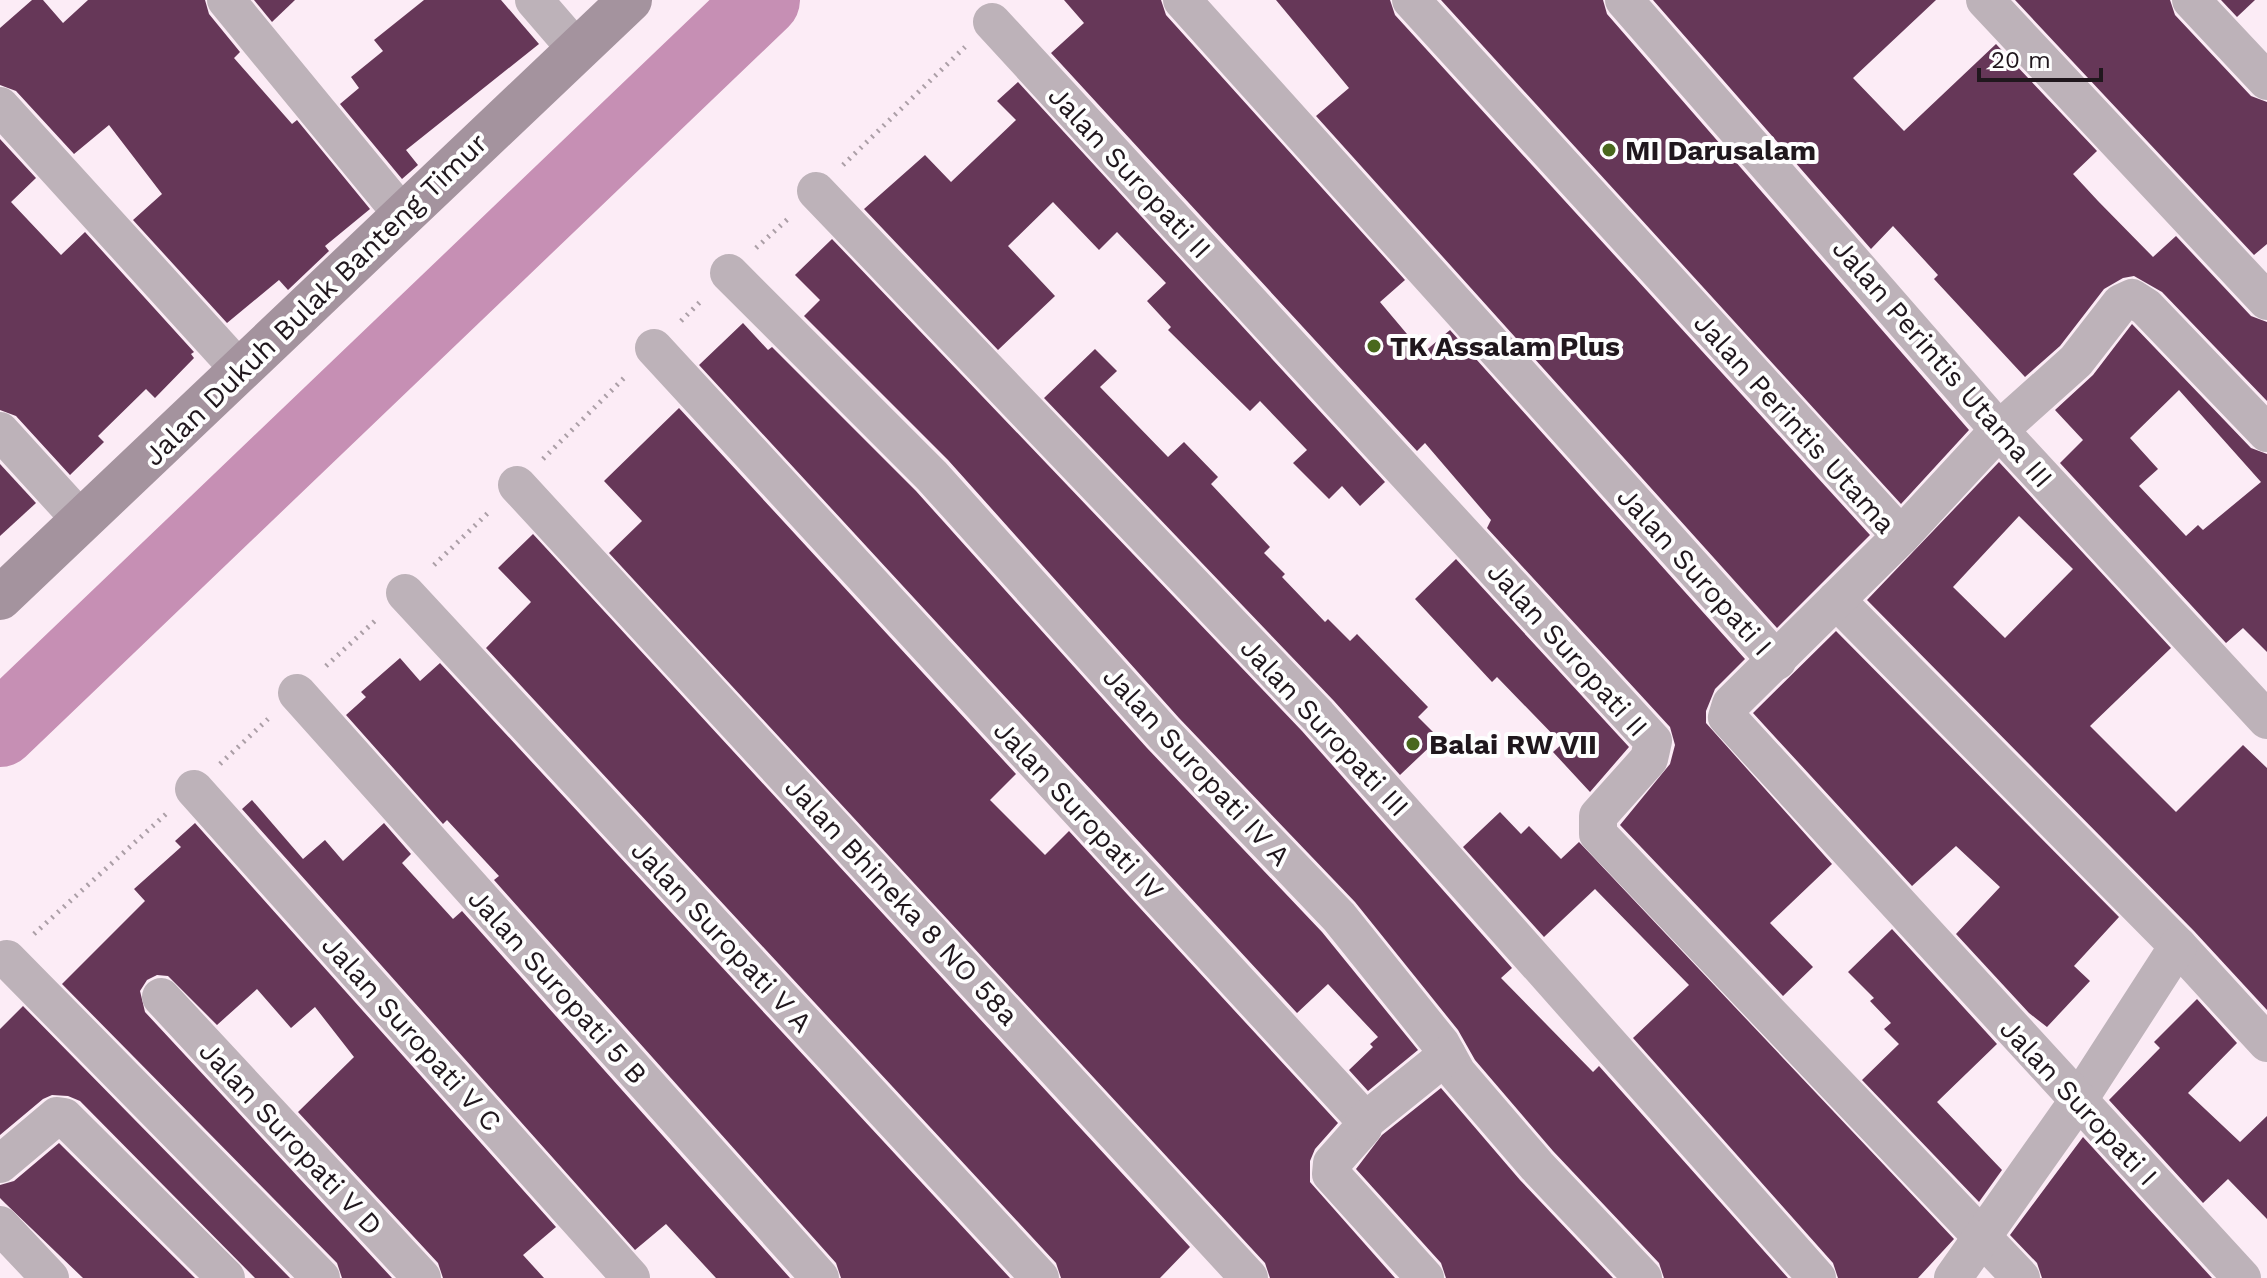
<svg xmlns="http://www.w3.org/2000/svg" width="2267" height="1278" font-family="'Work Sans',sans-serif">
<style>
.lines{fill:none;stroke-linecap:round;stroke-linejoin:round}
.river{stroke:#c68fb4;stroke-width:74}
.building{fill:#663758;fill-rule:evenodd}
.path{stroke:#ac9fa7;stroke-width:5;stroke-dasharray:2 6;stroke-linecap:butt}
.street{stroke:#bdb2b9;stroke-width:38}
.secondary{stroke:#a4939e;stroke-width:44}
.poi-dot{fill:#49681d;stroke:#fefefe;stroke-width:3}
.labels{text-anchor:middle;stroke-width:8;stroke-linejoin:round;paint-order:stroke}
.poi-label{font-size:28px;font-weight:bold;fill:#20171d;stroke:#fefefe;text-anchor:start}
.street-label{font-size:28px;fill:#20171d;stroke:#fefefe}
</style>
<rect width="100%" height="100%" fill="#fcecf6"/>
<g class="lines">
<polyline class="river" points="0,730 763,0"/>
</g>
<g class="building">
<polygon points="32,0 43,0 63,23 88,0 205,0 209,14 240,52 234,58 292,124 297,120 370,209 325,246 329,251 288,290 279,280 227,323 133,220 162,194 109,125 74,154 16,91 0,85 0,28"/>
<polygon points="254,0 295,0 272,22"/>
<polygon points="424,0 501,0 539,44 406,150 418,165 402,179 340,104 359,88 351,77 383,51 374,40"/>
<polygon points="1064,0 1161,0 1166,15 1405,280 1380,302 1423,353 1450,330 1745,659 1715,689 1706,711 1706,723 1832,864 1770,923 1813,967 1783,996 1620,825 1670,764 1675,745 1670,727 1487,528 1491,520 1425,443 1417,451 1051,53 1084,23"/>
<polygon points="1276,0 1390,0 1395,15 1870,535 1777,628 1316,116 1349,88"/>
<polygon points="1441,0 1603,0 1607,14 1969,430 1901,504"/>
<polygon points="1653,0 1936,0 1853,78 1904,131 1996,44 2097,151 2073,174 2098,201 2153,257 2176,236 2251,316 2267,322 2267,401 2162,292 2134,276 2123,278 2104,289 2060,346 2025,377 1934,279 1938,275 1893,226 1871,249"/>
<polygon points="2015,0 2170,0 2175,15 2251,96 2267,102 2267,244 2254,255"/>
<polygon points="2221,0 2255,0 2237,17"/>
<polygon points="1018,82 1385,482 1360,506 1342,486 1329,499 1293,463 1307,450 1260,401 1250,411 1168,330 1171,327 1147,301 1166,283 1117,232 1099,250 1053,202 1008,246 1055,296 998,350 864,209 925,155 951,182 1016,120 997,101"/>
<polygon points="0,139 36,178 11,202 61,255 85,232 194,352 191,354 194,358 155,398 146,389 98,436 104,442 70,475 16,416 0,410"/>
<polygon points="832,239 1302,731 1512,968 1501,978 1593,1072 1599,1066 1788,1278 1664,1278 1659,1263 1553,1151 1475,1060 1458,1030 1355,902 1179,718 948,460 804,316 820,300 795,275"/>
<polygon points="743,323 768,350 772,347 916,491 1147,748 1322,932 1418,1050 1368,1091 1349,1070 1373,1047 1370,1044 1378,1037 1328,984 1297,1013 699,365"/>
<path d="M2132,324L2251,448L2267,454V652L2243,628L2226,643L2060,463L2083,440L2055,410L2093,375ZM2179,390L2261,482L2203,530L2198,525L2186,536L2139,486L2158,469L2130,438Z"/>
<polygon points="1095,349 1117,371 1100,387 1168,457 1184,442 1218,477 1211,484 1270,547 1264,553 1285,574 1282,577 1325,622 1328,619 1350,641 1357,634 1428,707 1418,717 1439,738 1400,775 1334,701 1044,398"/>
<polygon points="679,408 1016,774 990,800 1045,855 1069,831 1338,1123 1315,1149 1310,1161 1310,1182 1395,1278 1270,1278 1265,1263 609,553 642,521 604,481"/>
<path d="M1999,462L2171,648L2090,726L2176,812L2243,745L2267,768V1010L2194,931L1867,600ZM2019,516L2073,569L2005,638L1953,587Z"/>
<polygon points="0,464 36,503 0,536"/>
<polygon points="533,534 1190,1247 1160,1278 1061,1278 1056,1263 486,648 531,602 498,568"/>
<polygon points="1456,559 1629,747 1590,792 1553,752 1562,744 1497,677 1492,682 1415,599"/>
<polygon points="1836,631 2119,917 2074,966 2090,981 2047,1027 2029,1013 1956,934 2000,887 1956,846 1912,886 1753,713"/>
<polygon points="400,658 420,681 440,663 1010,1278 841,1278 836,1263 494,880 499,876 447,820 443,824 346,715 366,697 361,692"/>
<polygon points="252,800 303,859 325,840 343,861 384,823 411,854 402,863 453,919 462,911 790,1278 716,1278 666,1224 635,1250 242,809"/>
<polygon points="1500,812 1521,834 1529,826 1561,859 1579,842 1954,1239 1918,1278 1838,1278 1833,1263 1633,1038 1689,985 1595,889 1544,937 1463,847"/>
<polygon points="195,823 556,1227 523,1255 544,1278 443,1278 438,1263 298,1112 354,1057 315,1007 291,1028 257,989 217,1025 168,976 157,975 147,980 140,991 145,1012 392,1278 342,1278 337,1263 62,984 145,901 134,889 181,847 175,841"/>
<polygon points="1892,929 1997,1044 1937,1102 2002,1170 1979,1202 1862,1080 1899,1044 1884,1029 1891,1023 1870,1001 1874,998 1848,972"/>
<polygon points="2197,999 2237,1043 2188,1093 2240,1142 2267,1116 2267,1219 2228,1179 2203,1203 2109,1100 2160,1048 2154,1042"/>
<polygon points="23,1006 290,1278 255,1278 80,1101 68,1096 52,1095 43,1099 0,1135 0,1029"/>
<polygon points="1441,1088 1520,1180 1613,1278 1446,1278 1441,1263 1356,1169 1382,1135"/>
<polygon points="2083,1137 2212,1278 2042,1278 2037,1263 2010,1235"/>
<polygon points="59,1143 195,1278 83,1278 6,1204 0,1198 0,1185 14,1181"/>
</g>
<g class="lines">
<g class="path">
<polyline points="843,165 965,47"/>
<polyline points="756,248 790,217"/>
<polyline points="681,321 703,299"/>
<polyline points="543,459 626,376"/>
<polyline points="434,565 490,511"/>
<polyline points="326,666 377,619"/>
<polyline points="220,764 268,719"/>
<polyline points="34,934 166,814"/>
</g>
<g class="street">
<polyline points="226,0 402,214"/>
<polyline points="534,0 578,51"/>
<polyline points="1182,0 1777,661"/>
<polyline points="1411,0 1901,536"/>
<polyline points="1624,0 1999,430 2267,720"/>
<polyline points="1985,0 2267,301"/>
<polyline points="2191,0 2267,81"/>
<polyline points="992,22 1653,741 1649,759 1598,816 1598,834 2021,1278"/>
<polyline points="0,106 240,370"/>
<polyline points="816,191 1318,716 1817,1278"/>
<polyline points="729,273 932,476 1163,733 1339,917 1441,1044 1457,1073 1537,1166 1643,1278"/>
<polyline points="654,348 1363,1118 1363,1128 1332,1163 1331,1174 1425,1278"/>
<polyline points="0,431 82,521"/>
<polyline points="517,485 1249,1278"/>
<polyline points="405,593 1040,1278"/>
<polyline points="1836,600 2178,946 2267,1043"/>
<polyline points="297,693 820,1278"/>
<polyline points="194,789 631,1278"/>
<polyline points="7,959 321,1278"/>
<polyline points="161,997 422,1278"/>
<polyline points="1364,1122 1447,1055"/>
<polyline points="0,1164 57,1116 64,1117 226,1278"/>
<polyline points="0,1225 50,1278"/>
<polyline points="1953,1278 2078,1101 2178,946"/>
<polyline points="2242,1278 1727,717 1731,704 1901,536 1999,430 2076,361 2121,303 2132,298 2146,307 2267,433"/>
</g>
<polyline class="secondary" points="0,598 630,0"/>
</g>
<g class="poi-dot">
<circle cx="1609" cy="150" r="8"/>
<circle cx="1374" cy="346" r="8"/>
<circle cx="1413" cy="744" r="8"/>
</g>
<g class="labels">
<g class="poi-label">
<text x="1625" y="160">MI Darusalam</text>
<text x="1390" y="356">TK Assalam Plus</text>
<text x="1429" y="754">Balai RW VII</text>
</g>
<g class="street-label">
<text transform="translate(1130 172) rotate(47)" y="10">Jalan Suropati II</text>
<text transform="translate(315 299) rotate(-44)" y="10">Jalan Dukuh Bulak Banteng Timur</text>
<text transform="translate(1943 363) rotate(49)" y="10">Jalan Perintis Utama III</text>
<text transform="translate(1795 423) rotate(48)" y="10">Jalan Perintis Utama</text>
<text transform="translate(1695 571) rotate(48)" y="10">Jalan Suropati I</text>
<text transform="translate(1568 649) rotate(48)" y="10">Jalan Suropati II</text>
<text transform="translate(1325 727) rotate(47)" y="10">Jalan Suropati III</text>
<text transform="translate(1197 766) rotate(47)" y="10">Jalan Suropati IV A</text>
<text transform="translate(1079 810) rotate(47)" y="10">Jalan Suropati IV</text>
<text transform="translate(902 901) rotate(47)" y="10">Jalan Bhineka 8 NO 58a</text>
<text transform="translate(722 936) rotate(47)" y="10">Jalan Suropati V A</text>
<text transform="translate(558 986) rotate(48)" y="10">Jalan Suropati 5 B</text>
<text transform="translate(412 1033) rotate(48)" y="10">Jalan Suropati V C</text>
<text transform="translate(2079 1102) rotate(47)" y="10">Jalan Suropati I</text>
<text transform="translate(291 1138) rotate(47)" y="10">Jalan Suropati V D</text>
</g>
</g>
<path d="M1979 68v12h122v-12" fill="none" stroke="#20171d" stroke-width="4"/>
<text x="1991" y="68" font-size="24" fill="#20171d" stroke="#fefefe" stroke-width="6" paint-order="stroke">20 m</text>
</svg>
